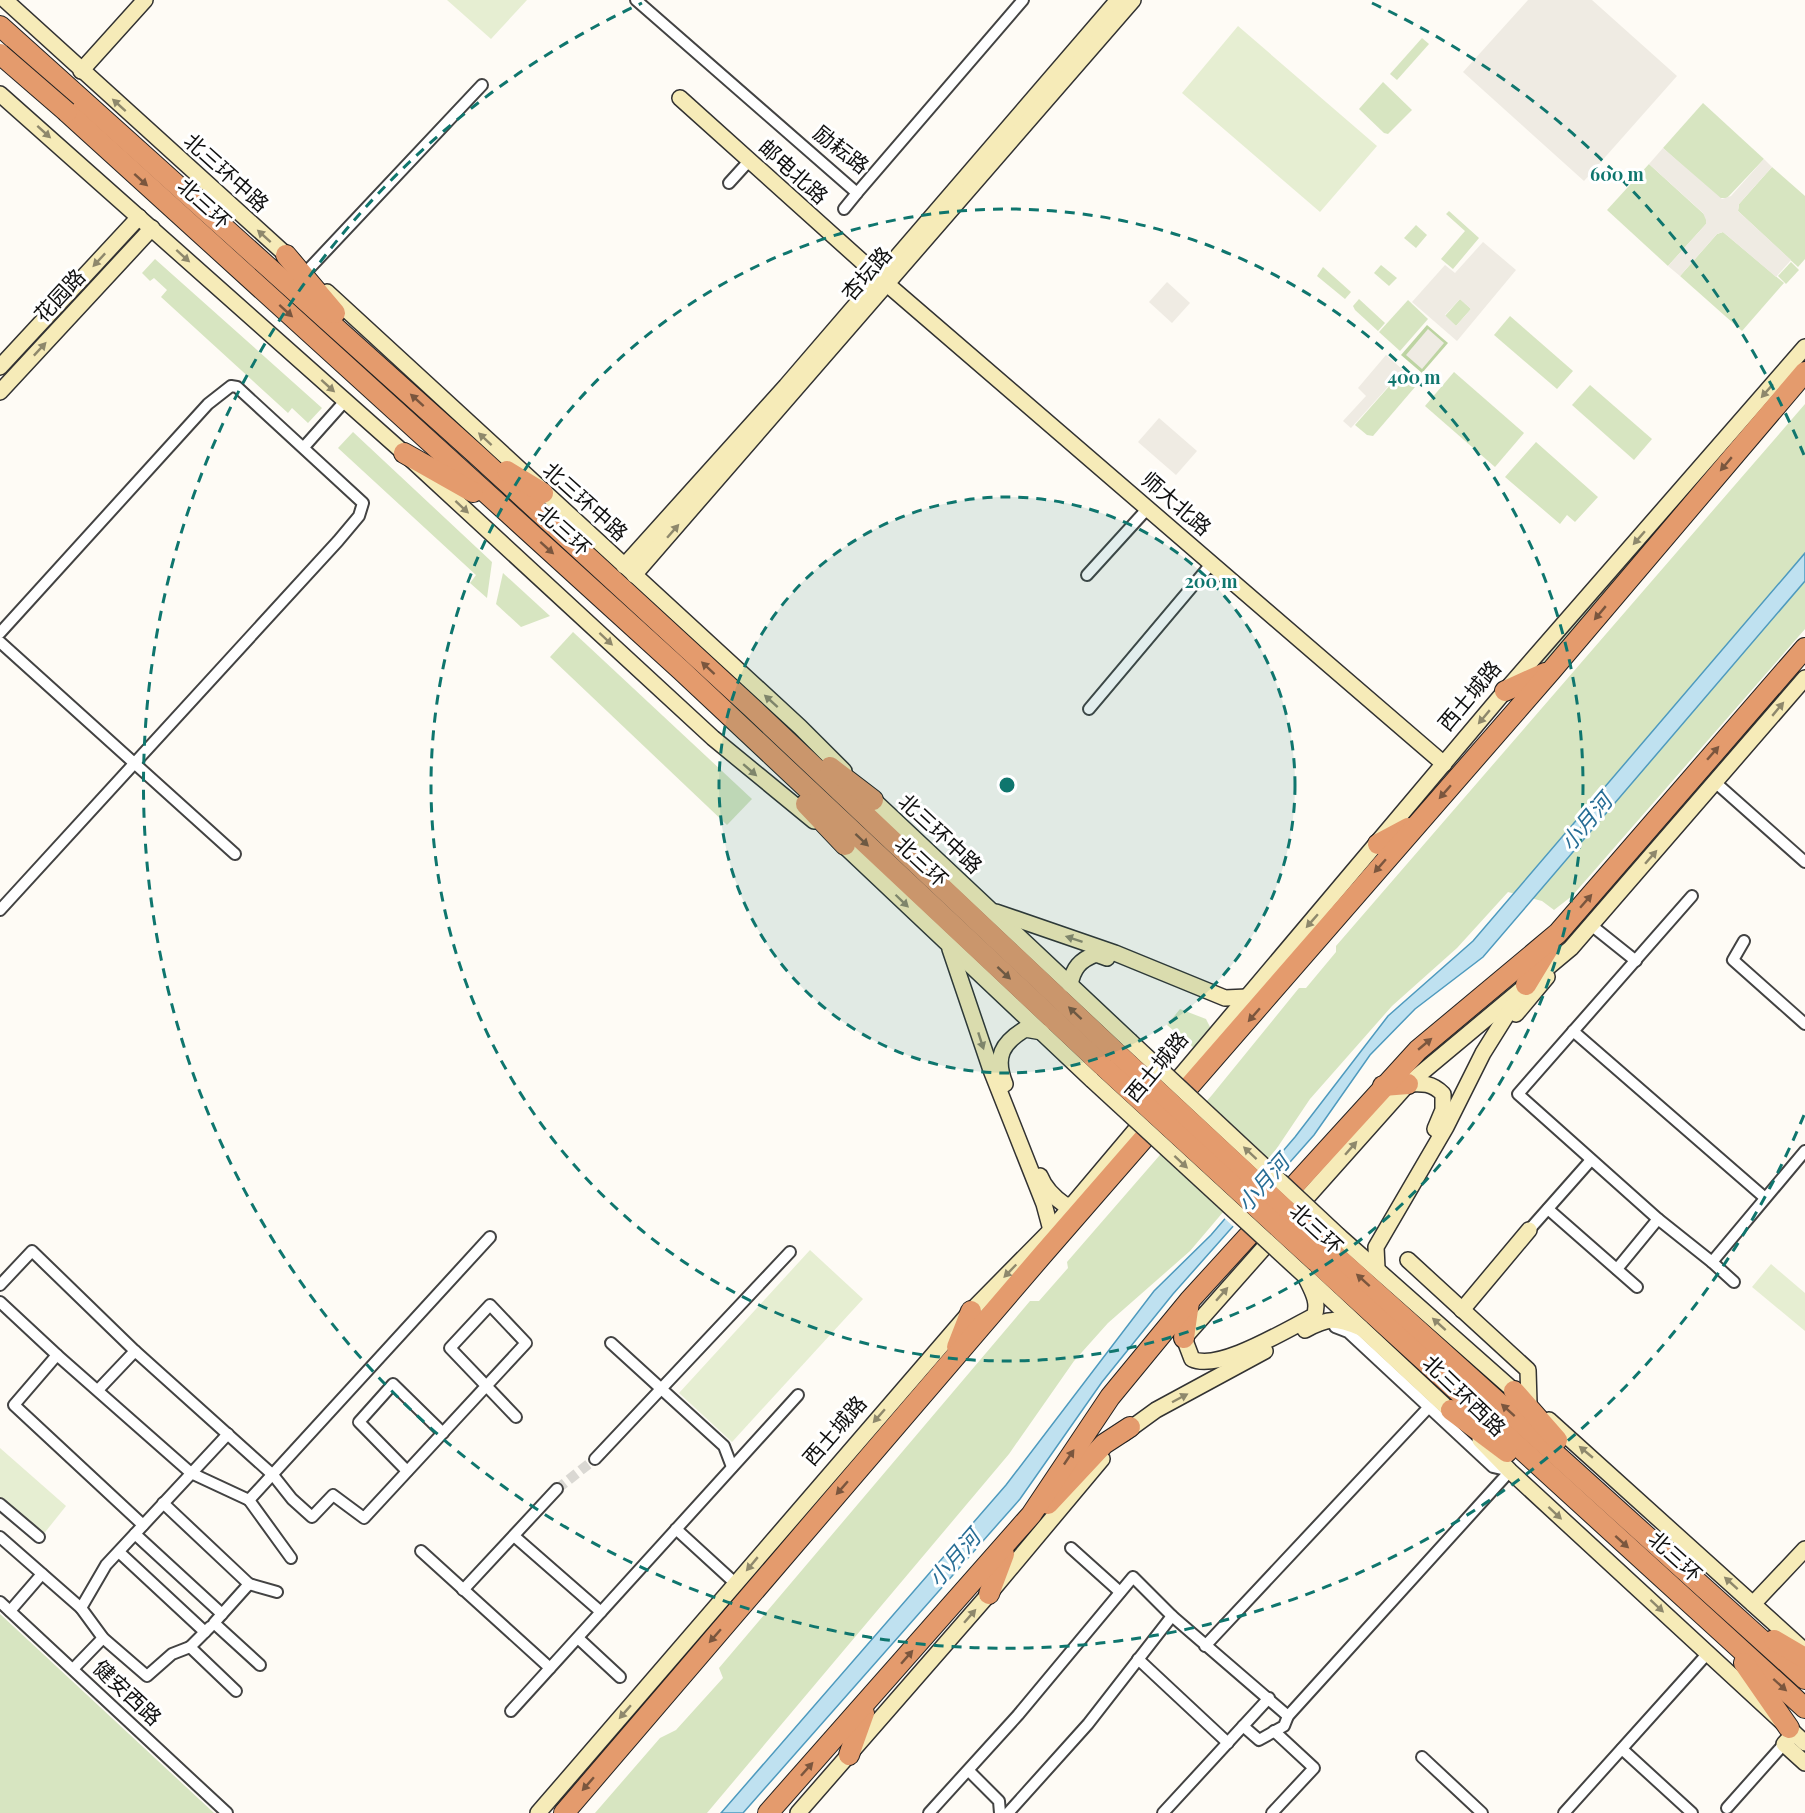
<svg xmlns="http://www.w3.org/2000/svg" width="1805" height="1813" font-family="'Playfair Display','Noto Sans SC',serif">
<style>
.green{fill:#d7e5c1}
.forest{fill:#bdd4a2}
.pitch{fill:#e6eed2}
.plaza{fill:#efebe3;fill-rule:evenodd}
.water{fill:#bfe1f0;stroke:#4e9abe;stroke-width:1.5}
.pier{fill:#fefbf5}
.lines{fill:none;stroke-linecap:round;stroke-linejoin:round}
.street-tunnel{stroke:#dad8d3;stroke-width:10;stroke-dasharray:10 5;stroke-linecap:butt}
.street-casing{stroke:#434343;stroke-width:14}
.secondary-casing{stroke:#323232;stroke-width:18}
.highway-casing{stroke:#212121;stroke-width:22}
.street{stroke:#fff;stroke-width:10}
.secondary{stroke:#f6ebb8;stroke-width:15}
.highway{stroke:#e49b6d;stroke-width:20}
.secondary-bridge-casing{stroke:#323232;stroke-width:18;stroke-linecap:butt}
.highway-bridge-casing{stroke:#212121;stroke-width:22;stroke-linecap:butt}
.secondary-bridge{stroke:#f6ebb8;stroke-width:15}
.highway-bridge{stroke:#e49b6d;stroke-width:20}
.oneway{fill:#8e886c}
.oneway2{fill:#7a563e}
.ring{fill:none;stroke:#0f766e;stroke-width:3;stroke-dasharray:10 8}
.labels{text-anchor:middle;stroke-width:6;stroke-linejoin:round;paint-order:stroke}
.street-label{font-size:21px;fill:#101010;stroke:#fff}
.water-label{font-size:22px;font-style:italic;fill:#276d95;stroke:#fff}
.centre{fill:#0f766e;stroke:#fff;stroke-width:3}
.ring-label{font-size:18px;text-anchor:middle;font-weight:bold;fill:#0f766e;stroke:#fff;stroke-width:6;stroke-linejoin:round;paint-order:stroke}
</style>
<rect width="100%" height="100%" fill="#fefbf5"/>
<g class="green">
<polygon points="1422,38 1429,44 1397,80 1390,74"/>
<polygon points="1383,82 1412,110 1388,134 1384,133 1359,109"/>
<polygon points="1703,103 1764,159 1727,198 1718,198 1663,148"/>
<polygon points="1649,164 1706,216 1706,224 1668,266 1607,210"/>
<polygon points="1772,167 1805,196 1805,259 1798,267 1738,211 1739,204"/>
<polygon points="1449,211 1479,238 1453,269 1441,259 1465,231 1446,214"/>
<polygon points="1416,225 1427,235 1416,248 1404,238"/>
<polygon points="1723,232 1784,283 1742,331 1680,276 1717,234"/>
<polygon points="155,259 322,408 308,423 292,408 288,413 161,297 167,290 154,278 150,281 142,273"/>
<polygon points="1791,262 1799,270 1786,284 1778,276"/>
<polygon points="1381,265 1397,278 1389,286 1374,273"/>
<polygon points="1323,267 1351,292 1345,299 1317,276"/>
<polygon points="1359,299 1385,323 1378,331 1355,310 1353,306"/>
<polygon points="1460,299 1471,309 1456,326 1445,316"/>
<polygon points="1408,300 1428,319 1400,351 1379,332"/>
<polygon points="1510,316 1573,371 1557,389 1494,335"/>
<polygon points="1805,357 1805,363 1538,674 1539,666"/>
<polygon points="1454,372 1524,433 1495,467 1425,406"/>
<polygon points="1400,374 1415,387 1373,436 1367,435 1355,425"/>
<polygon points="1590,385 1652,439 1634,460 1572,405"/>
<polygon points="1805,404 1805,629 1572,896 1554,910 1542,901 1508,892 1457,948 1392,1006 1310,1099 1275,1151 1190,1251 1108,1323 1074,1361 1009,1454 707,1813 595,1813 660,1738 676,1730 723,1678 719,1668 1030,1301 1039,1301 1068,1268 1067,1262 1212,1095 1299,988 1306,988 1336,952 1336,946"/>
<polygon points="353,432 492,562 487,598 470,583 476,575 338,448"/>
<polygon points="1536,442 1598,497 1575,522 1567,515 1560,524 1505,477"/>
<polygon points="503,573 550,616 521,627 496,604"/>
<polygon points="573,632 752,799 727,825 550,657"/>
<polygon points="1180,1009 1206,1019 1211,1029 1194,1048 1167,1025"/>
<polygon points="0,1614 214,1813 0,1813"/>
</g>
<polygon class="forest" points="1427,325 1448,343 1422,373 1401,355"/>
<g class="pitch">
<polygon points="447,0 527,0 491,39"/>
<polygon points="1238,26 1377,146 1320,212 1182,93"/>
<polygon points="810,1250 863,1299 732,1442 679,1393"/>
<polygon points="1771,1264 1805,1293 1805,1331 1752,1287"/>
<polygon points="0,1448 66,1506 42,1536 0,1501"/>
</g>
<g class="plaza">
<polygon points="1528,0 1592,0 1677,76 1584,181 1463,72"/>
<polygon points="1663,148 1722,199 1731,196 1764,159 1772,167 1739,204 1738,211 1791,260 1776,277 1723,232 1717,234 1680,276 1668,266 1706,224 1706,220 1703,213 1649,164"/>
<path d="M1483,242L1516,270L1457,341L1412,302L1445,265L1455,273ZM1460,299L1471,309L1456,326L1445,315Z"/>
<polygon points="1167,282 1190,303 1172,323 1149,302"/>
<polygon points="1428,329 1444,343 1422,369 1406,355"/>
<polygon points="1386,355 1403,370 1351,428 1343,421 1366,396 1358,388"/>
<polygon points="1159,418 1197,451 1176,475 1138,442"/>
</g>
<polygon class="water" points="1805,553 1805,581 1483,957 1415,1009 1370,1055 1314,1135 1173,1294 1102,1382 1020,1499 743,1813 721,1813 1006,1485 1154,1291 1211,1235 1295,1137 1388,1016 1473,941"/>
<polygon class="pier" points="1274,1156 1288,1169 1235,1228 1223,1217"/>
<g class="lines">
<polyline class="street-tunnel" points="557,1489 595,1459"/>
<g class="street-casing">
<g id="street">
<polyline points="636,0 857,193 1023,0"/>
<polyline points="729,183 749,161"/>
<polyline points="844,209 857,193"/>
<polyline points="306,272 482,85"/>
<polyline points="304,447 345,401"/>
<polyline points="1087,575 1148,508"/>
<polyline points="0,633 208,404 231,386 237,387 363,503 359,516 338,541 0,910"/>
<polyline points="0,642 235,854"/>
<polyline points="1089,709 1212,563"/>
<polyline points="1716,783 1805,862"/>
<polyline points="1692,896 1518,1094 1658,1219 1712,1262 1805,1151"/>
<polyline points="1591,925 1636,961"/>
<polyline points="1744,941 1733,960 1805,1024"/>
<polyline points="1573,1031 1764,1197"/>
<polyline points="1548,1209 1637,1287"/>
<polyline points="1529,1230 1591,1160"/>
<polyline points="1712,1262 1734,1282"/>
<polyline points="1617,1269 1658,1219"/>
<polyline points="0,1285 32,1251 135,1351"/>
<polyline points="0,1302 57,1355"/>
<polyline points="611,1343 724,1446 732,1467"/>
<polyline points="98,1390 135,1351 273,1475 292,1499 312,1517 333,1495 364,1518 526,1343 490,1305 450,1348 516,1417"/>
<polyline points="595,1459 790,1252"/>
<polyline points="407,1471 359,1422 393,1384 443,1433"/>
<polyline points="249,1500 291,1558"/>
<polyline points="163,1503 249,1584 214,1623 260,1665"/>
<polyline points="0,1504 39,1537"/>
<polyline points="143,1525 14,1405 57,1355 191,1473 249,1500 490,1237"/>
<polyline points="676,1529 735,1583"/>
<polyline points="135,1534 222,1614"/>
<polyline points="514,1536 601,1612"/>
<polyline points="0,1537 81,1608"/>
<polyline points="1071,1548 1120,1592"/>
<polyline points="421,1551 550,1668"/>
<polyline points="120,1553 205,1632"/>
<polyline points="249,1584 277,1592"/>
<polyline points="463,1590 557,1489"/>
<polyline points="0,1602 227,1813"/>
<polyline points="10,1611 42,1574"/>
<polyline points="210,1627 190,1647 236,1691"/>
<polyline points="578,1638 620,1677"/>
<polyline points="1205,1646 1428,1408"/>
<polyline points="190,1647 172,1654 147,1676 103,1638 81,1608 106,1565 228,1434"/>
<polyline points="1138,1659 1228,1743"/>
<polyline points="73,1669 103,1638"/>
<polyline points="511,1711 798,1395"/>
<polyline points="1243,1726 1259,1740 1284,1726 1288,1716 1510,1471 1493,1467 1348,1332 1335,1327"/>
<polyline points="1622,1749 1692,1813"/>
<polyline points="1422,1757 1482,1813"/>
<polyline points="969,1771 999,1801 1000,1813"/>
<polyline points="1727,1808 1784,1744"/>
<polyline points="929,1813 1018,1715 1133,1577 1172,1616 1288,1716"/>
<polyline points="1008,1813 1088,1724 1172,1616"/>
<polyline points="1163,1813 1269,1698"/>
<polyline points="1272,1813 1314,1768 1274,1731"/>
<polyline points="1564,1813 1708,1653"/>
</g>
</g>
<g class="secondary-casing">
<g id="secondary">
<polyline points="5,0 294,262"/>
<polyline points="81,71 145,0"/>
<polyline points="0,94 404,453 713,738 814,821"/>
<polyline points="680,98 887,284 1444,764"/>
<polyline points="327,292 800,727 844,771"/>
<polyline points="0,367 139,217"/>
<polyline points="0,392 152,228"/>
<polyline points="624,566 786,386 1118,0"/>
<polyline points="634,575 1133,0"/>
<polyline points="865,792 1130,1041"/>
<polyline points="838,840 1092,1080"/>
<polyline points="996,912 1115,953 1225,998 1247,997"/>
<polyline points="950,949 991,1070 1044,1204 1051,1230"/>
<path d="M1070,985C1073,968 1080,960 1096,954L1107,958"/>
<polyline points="1516,1014 1547,977"/>
<path d="M1005,1084C994,1057 1002,1043 1025,1029L1042,1032"/>
<path d="M1408,1084C1423,1083 1432,1083 1443,1094V1110L1435,1129"/>
<polyline points="1167,1092 1505,691 1805,347"/>
<path d="M1040,1176C1045,1189 1055,1198 1065,1205H1071"/>
<polyline points="1294,1212 1408,1084 1571,948 1805,678"/>
<path d="M1277,1233L1184,1338L1192,1359C1219,1372 1287,1329 1314,1316C1320,1302 1311,1289 1305,1276"/>
<polyline points="1339,1236 1521,1397"/>
<polyline points="1408,1260 1528,1370 1529,1403"/>
<polyline points="1377,1268 1376,1247 1446,1127 1483,1053 1518,997"/>
<polyline points="1310,1280 1457,1417"/>
<polyline points="1462,1310 1529,1230"/>
<path d="M1305,1330C1329,1317 1336,1318 1361,1328"/>
<polyline points="1549,1420 1805,1651"/>
<polyline points="1123,1434 1156,1410 1265,1351"/>
<polyline points="1480,1440 1510,1471 1805,1743"/>
<polyline points="1753,1604 1805,1549"/>
<polyline points="1794,1733 1784,1744 1805,1763"/>
<polyline points="538,1813 971,1311 1051,1230 1148,1115"/>
<polyline points="798,1813 989,1594 1102,1459"/>
</g>
</g>
<g class="highway-casing">
<g id="highway">
<polyline points="0,26 476,454 751,707 1117,1053"/>
<polyline points="67,112 681,670 1105,1068"/>
<polyline points="286,255 335,313"/>
<polyline points="404,453 473,492"/>
<polyline points="507,471 543,493"/>
<polyline points="1505,691 1545,673"/>
<polyline points="830,767 873,800"/>
<polyline points="806,804 845,845"/>
<polyline points="1378,844 1408,828"/>
<polyline points="1526,985 1549,947"/>
<polyline points="1383,1086 1408,1084"/>
<polyline points="1327,1248 1805,1679"/>
<polyline points="1315,1261 1805,1708"/>
<polyline points="1184,1338 1189,1302"/>
<polyline points="957,1347 971,1311"/>
<polyline points="1514,1391 1557,1440"/>
<polyline points="1451,1410 1507,1452"/>
<polyline points="1048,1504 1104,1444 1130,1427"/>
<polyline points="989,1594 1004,1554"/>
<polyline points="1774,1640 1805,1658"/>
<polyline points="1744,1663 1789,1728"/>
<polyline points="849,1755 864,1713"/>
<polyline points="564,1813 1044,1253 1551,671 1805,372"/>
<polyline points="768,1813 1031,1515 1110,1397 1189,1301 1418,1050 1558,933 1805,648"/>
</g>
</g>
<use href="#street" class="street"/>
<use href="#secondary" class="secondary"/>
<use href="#highway" class="highway"/>
<g class="secondary-bridge-casing">
<g id="secondary-bridge">
<polyline points="1130,1041 1339,1236"/>
<polyline points="1092,1080 1305,1276"/>
</g>
</g>
<g class="highway-bridge-casing">
<g id="highway-bridge">
<polyline points="0,54 67,112"/>
<polyline points="1117,1053 1327,1248"/>
<polyline points="1105,1068 1315,1261"/>
</g>
</g>
<use href="#secondary-bridge" class="secondary-bridge"/>
<use href="#highway-bridge" class="highway-bridge"/>
</g>
<defs><path id="oneway-solid" d="M-6-.8H1V-3.2L6.5 0L1 3.2V.8H-6Z" transform="scale(1.5)"/></defs>
<g class="oneway">
<use href="#oneway-solid" transform="translate(119 105) rotate(-138)"/>
<use href="#oneway-solid" transform="translate(44 132) rotate(42)"/>
<use href="#oneway-solid" transform="translate(264 236) rotate(-138)"/>
<use href="#oneway-solid" transform="translate(183 256) rotate(42)"/>
<use href="#oneway-solid" transform="translate(99 260) rotate(133)"/>
<use href="#oneway-solid" transform="translate(40 349) rotate(-47)"/>
<use href="#oneway-solid" transform="translate(328 386) rotate(42)"/>
<use href="#oneway-solid" transform="translate(1767 391) rotate(131)"/>
<use href="#oneway-solid" transform="translate(485 439) rotate(-137)"/>
<use href="#oneway-solid" transform="translate(462 507) rotate(43)"/>
<use href="#oneway-solid" transform="translate(673 531) rotate(-49)"/>
<use href="#oneway-solid" transform="translate(1639 538) rotate(131)"/>
<use href="#oneway-solid" transform="translate(606 639) rotate(43)"/>
<use href="#oneway-solid" transform="translate(771 701) rotate(-138)"/>
<use href="#oneway-solid" transform="translate(1778 709) rotate(-50)"/>
<use href="#oneway-solid" transform="translate(1484 717) rotate(130)"/>
<use href="#oneway-solid" transform="translate(750 770) rotate(41)"/>
<use href="#oneway-solid" transform="translate(1651 857) rotate(-49)"/>
<use href="#oneway-solid" transform="translate(902 901) rotate(44)"/>
<use href="#oneway-solid" transform="translate(1312 921) rotate(131)"/>
<use href="#oneway-solid" transform="translate(1074 939) rotate(-162)"/>
<use href="#oneway-solid" transform="translate(981 1041) rotate(72)"/>
<use href="#oneway-solid" transform="translate(1351 1148) rotate(-49)"/>
<use href="#oneway-solid" transform="translate(1250 1153) rotate(-137)"/>
<use href="#oneway-solid" transform="translate(1181 1162) rotate(43)"/>
<use href="#oneway-solid" transform="translate(1010 1271) rotate(134)"/>
<use href="#oneway-solid" transform="translate(1222 1294) rotate(-49)"/>
<use href="#oneway-solid" transform="translate(1439 1324) rotate(-138)"/>
<use href="#oneway-solid" transform="translate(1180 1398) rotate(-28)"/>
<use href="#oneway-solid" transform="translate(879 1416) rotate(131)"/>
<use href="#oneway-solid" transform="translate(1586 1452) rotate(-140)"/>
<use href="#oneway-solid" transform="translate(1555 1513) rotate(43)"/>
<use href="#oneway-solid" transform="translate(752 1564) rotate(130)"/>
<use href="#oneway-solid" transform="translate(1731 1583) rotate(-138)"/>
<use href="#oneway-solid" transform="translate(1657 1606) rotate(43)"/>
<use href="#oneway-solid" transform="translate(970 1616) rotate(-49)"/>
<use href="#oneway-solid" transform="translate(625 1712) rotate(131)"/>
</g>
<g class="oneway2">
<use href="#oneway-solid" transform="translate(141 180) rotate(42)"/>
<use href="#oneway-solid" transform="translate(286 311) rotate(42)"/>
<use href="#oneway-solid" transform="translate(417 400) rotate(-138)"/>
<use href="#oneway-solid" transform="translate(1726 464) rotate(130)"/>
<use href="#oneway-solid" transform="translate(547 548) rotate(42)"/>
<use href="#oneway-solid" transform="translate(1600 613) rotate(130)"/>
<use href="#oneway-solid" transform="translate(708 668) rotate(-137)"/>
<use href="#oneway-solid" transform="translate(1713 753) rotate(-49)"/>
<use href="#oneway-solid" transform="translate(1445 792) rotate(131)"/>
<use href="#oneway-solid" transform="translate(862 840) rotate(43)"/>
<use href="#oneway-solid" transform="translate(1380 866) rotate(131)"/>
<use href="#oneway-solid" transform="translate(1586 901) rotate(-49)"/>
<use href="#oneway-solid" transform="translate(1004 973) rotate(43)"/>
<use href="#oneway-solid" transform="translate(1075 1013) rotate(-137)"/>
<use href="#oneway-solid" transform="translate(1254 1015) rotate(131)"/>
<use href="#oneway-solid" transform="translate(1425 1044) rotate(-40)"/>
<use href="#oneway-solid" transform="translate(1363 1280) rotate(-138)"/>
<use href="#oneway-solid" transform="translate(1508 1410) rotate(-138)"/>
<use href="#oneway-solid" transform="translate(1069 1457) rotate(-56)"/>
<use href="#oneway-solid" transform="translate(842 1488) rotate(131)"/>
<use href="#oneway-solid" transform="translate(1622 1542) rotate(42)"/>
<use href="#oneway-solid" transform="translate(715 1636) rotate(131)"/>
<use href="#oneway-solid" transform="translate(907 1657) rotate(-49)"/>
<use href="#oneway-solid" transform="translate(1780 1685) rotate(42)"/>
<use href="#oneway-solid" transform="translate(807 1769) rotate(-48)"/>
<use href="#oneway-solid" transform="translate(588 1784) rotate(131)"/>
</g>
<circle cx="1007" cy="785" r="288" fill="#0f766e" fill-opacity=".12"/>
<g class="ring">
<circle cx="1007" cy="785" r="288"/>
<circle cx="1007" cy="785" r="576"/>
<path d="M1804 1115A863 863 0 1 1 642 3M1372 3A863 863 0 0 1 1804 455"/>
</g>
<g class="labels">
<g class="street-label">
<text transform="translate(841 150) rotate(38)" y="7">励耘路</text>
<text transform="translate(793 172) rotate(42)" y="7">邮电北路</text>
<text transform="translate(226 173) rotate(42)" y="7">北三环中路</text>
<text transform="translate(204 204) rotate(42)" y="7">北三环</text>
<text transform="translate(867 274) rotate(-49)" y="7">杏坛路</text>
<text transform="translate(60 296) rotate(-47)" y="7">花园路</text>
<text transform="translate(585 502) rotate(42)" y="7">北三环中路</text>
<text transform="translate(1176 504) rotate(41)" y="7">师大北路</text>
<text transform="translate(564 531) rotate(42)" y="7">北三环</text>
<text transform="translate(1470 696) rotate(-50)" y="7">西土城路</text>
<text transform="translate(940 834) rotate(43)" y="7">北三环中路</text>
<text transform="translate(921 862) rotate(43)" y="7">北三环</text>
<text transform="translate(1157 1067) rotate(-50)" y="7">西土城路</text>
<text transform="translate(1316 1229) rotate(43)" y="7">北三环</text>
<text transform="translate(1464 1396) rotate(44)" y="7">北三环西路</text>
<text transform="translate(835 1431) rotate(-49)" y="7">西土城路</text>
<text transform="translate(1675 1557) rotate(42)" y="7">北三环</text>
<text transform="translate(127 1693) rotate(43)" y="7">健安西路</text>
</g>
<g class="water-label">
<text transform="translate(1586 822) rotate(-50)" y="8">小月河</text>
<text transform="translate(1263 1183) rotate(-49)" y="8">小月河</text>
<text transform="translate(954 1558) rotate(-49)" y="8">小月河</text>
</g>
</g>
<circle cx="1007" cy="785" r="9" class="centre"/>
<g class="ring-label">
<text x="1617" y="181">600 m</text>
<text x="1414" y="384">400 m</text>
<text x="1211" y="588">200 m</text>
</g>
</svg>
